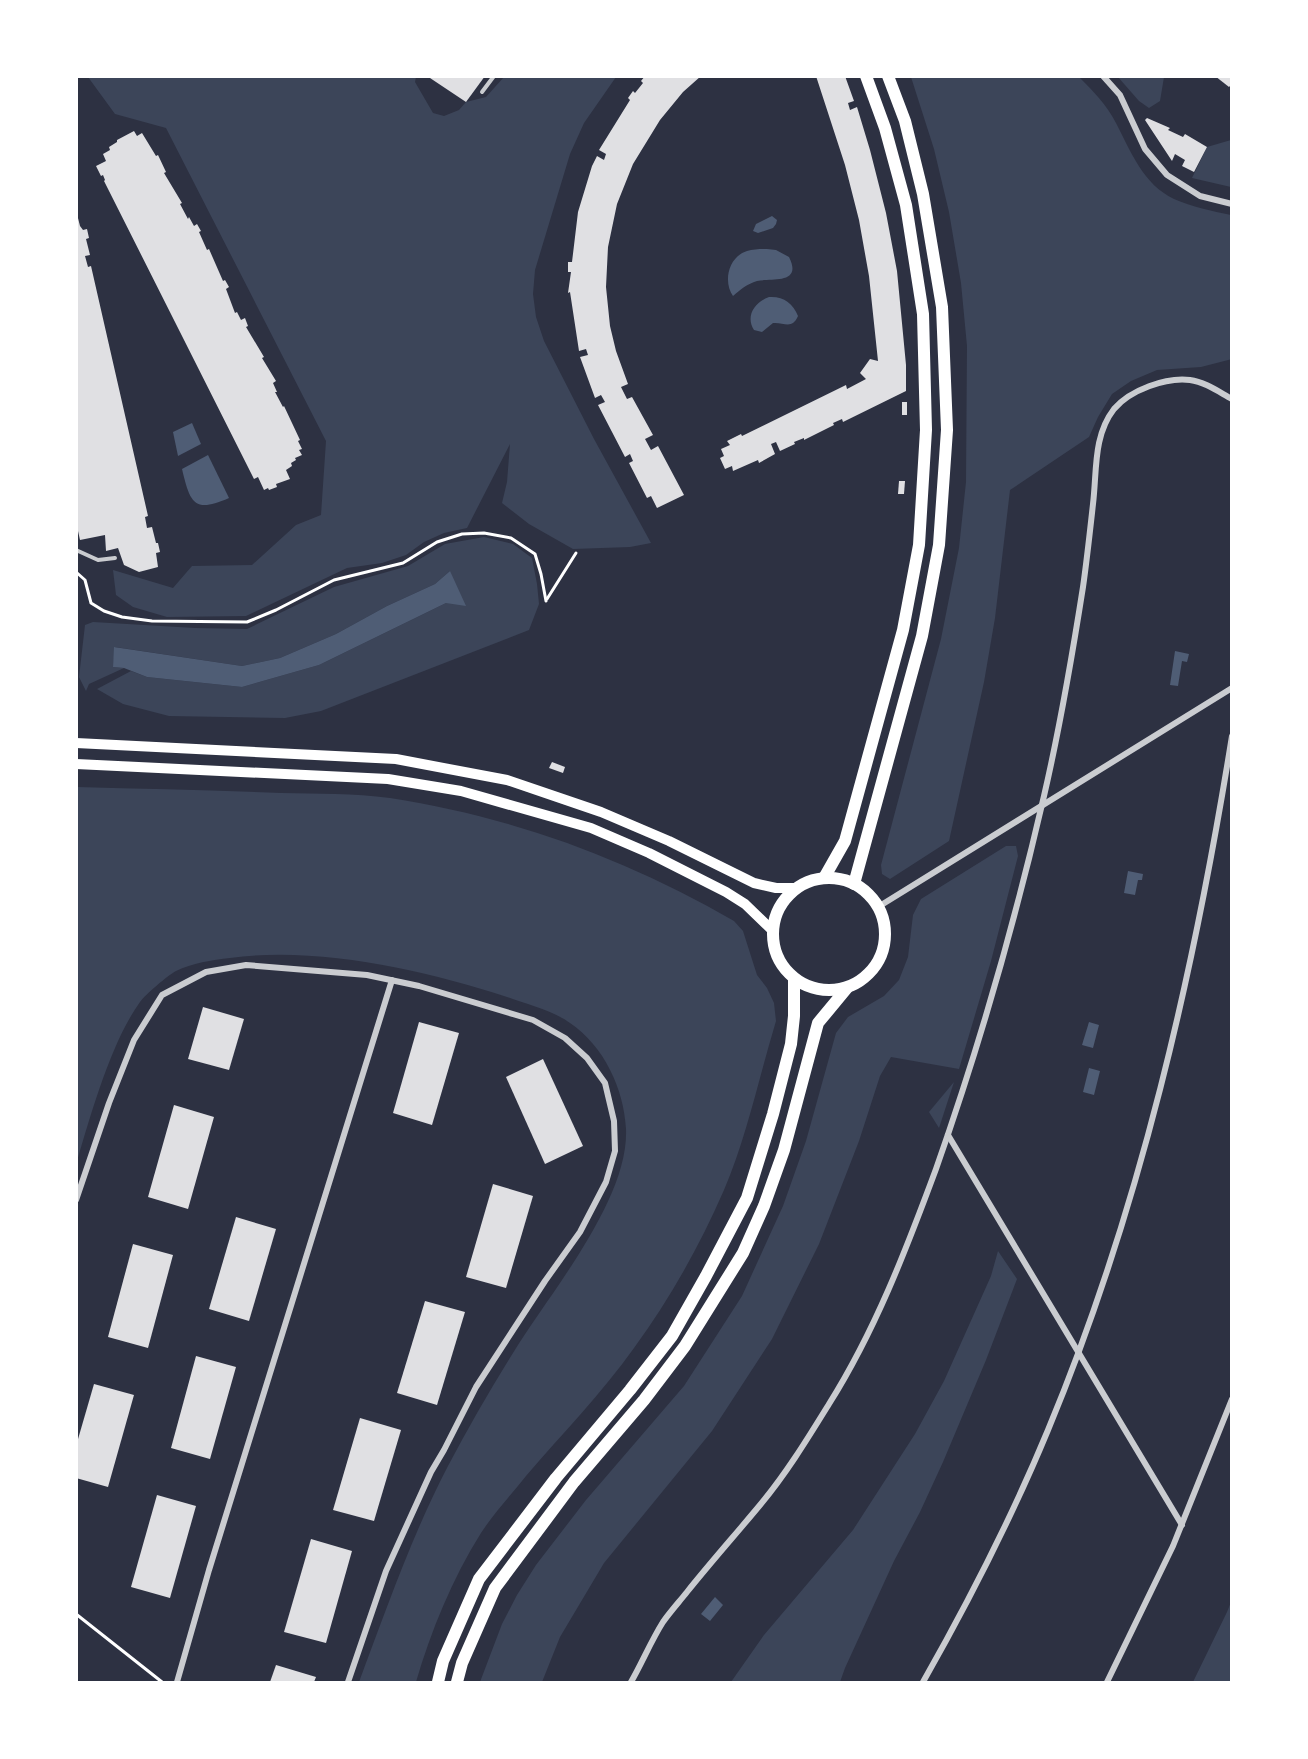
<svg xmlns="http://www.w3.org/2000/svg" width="1308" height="1759" font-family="'Roboto Condensed',sans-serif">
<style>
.green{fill:#3c4559}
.water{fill:#4f5d75}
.building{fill:#e0e0e3}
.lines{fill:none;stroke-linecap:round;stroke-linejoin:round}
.path{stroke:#fff;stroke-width:3}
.service{stroke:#caccd0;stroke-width:4}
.minor{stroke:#caccd0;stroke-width:6}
.secondary{stroke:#fff;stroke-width:10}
.primary{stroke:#fff;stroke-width:12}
</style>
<rect width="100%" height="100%" fill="#2d3142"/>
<g class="green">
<polygon points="88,77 416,77 415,82 433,113 444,116 459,110 466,102 486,97 504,77 616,77 584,123 570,154 535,270 533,294 536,317 544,341 594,439 651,543 630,547 573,549 529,524 502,503 507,482 510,444 467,528 444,533 424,542 406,555 382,563 347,568 246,616 167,617 133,607 116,595 113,570 173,588 192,566 252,565 296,525 321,515 326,441 166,128 115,114"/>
<path d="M911,77H1079C1093,91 1107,105 1116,123C1131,152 1143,184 1174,199C1192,207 1212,211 1231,215L1232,359L1201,367L1157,370L1131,381L1112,394L1098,417L1089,437L1010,490L995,618L984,682L949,841L890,879L882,874L881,865L941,639L959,548L966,482L967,346L961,283L949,212L934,149Z"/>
<polygon points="1118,77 1164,77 1160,101 1149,108 1139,101"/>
<polygon points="1231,140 1231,187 1192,178 1207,147"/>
<polygon points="484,537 513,544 532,558 537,584 539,604 529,630 321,711 285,718 169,716 123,704 97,689 131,671 147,677 242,687 319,665 446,603 450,571 435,584 387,606 336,634 280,658 242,666 115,647 113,667 124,668 89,684 86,691 79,677 85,625 93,622 195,628 247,629 334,587 408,566 445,544"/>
<path d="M77,787C145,789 213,790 281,793C317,794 354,793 390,798C513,817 627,859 734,921L743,931L757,975L767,988L774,1003L776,1021C759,1077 747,1136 724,1190C700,1245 670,1299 634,1348C602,1393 562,1434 526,1476C511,1495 494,1513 481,1533C452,1579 431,1631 416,1682H359C386,1610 412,1535 448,1466C468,1428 490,1390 513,1353C549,1294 629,1200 626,1129C624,1089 604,1046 570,1023C554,1011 526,1004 507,997C423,970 318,946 230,958C212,960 192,963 176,971C167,976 146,994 140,1002C111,1042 91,1114 77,1161Z"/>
<polygon points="1006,846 1016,846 1018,856 991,961 959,1069 891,1057 880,1076 859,1141 819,1244 772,1339 712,1431 604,1563 560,1637 542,1682 480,1682 502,1624 517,1595 536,1565 586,1500 684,1386 742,1296 783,1206 806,1141 836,1033 848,1017 884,996 899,980 908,957 913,915 921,899"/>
<polygon points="954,1082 939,1128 929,1112"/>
<polygon points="998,1251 1017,1279 986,1360 943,1462 920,1512 894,1561 845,1668 840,1682 731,1682 764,1635 853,1530 915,1434 944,1381 991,1276"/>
<polygon points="1231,1602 1231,1682 1193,1682 1227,1612"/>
</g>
<g class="water">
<polygon points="772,216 777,220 776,224 773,228 758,233 753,231 756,224"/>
<path d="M767,249L776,250L789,257C803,285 771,278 757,281C747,284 741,289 733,296C723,282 728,257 747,251C753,249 761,249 767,249Z"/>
<path d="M769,297C783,296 793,303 798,316C792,330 784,322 773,323L762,332L754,330C745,316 755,302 769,297Z"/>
<polygon points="192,423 201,444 178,456 173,432"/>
<path d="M208,455L229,498C193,514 190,502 182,469Z"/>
<polygon points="450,571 466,606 446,603 319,665 242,687 147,677 124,668 113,667 114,647 242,666 280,658 336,634 387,606 435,584"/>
<polygon points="1175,651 1189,654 1187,662 1182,661 1178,686 1170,685"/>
<polygon points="1128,871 1143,874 1142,880 1138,880 1135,895 1124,893"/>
<polygon points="1089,1022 1099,1025 1093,1048 1082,1045"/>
<polygon points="1089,1068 1100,1071 1094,1095 1083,1092"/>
<polygon points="715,1597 723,1605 710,1621 701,1614"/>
</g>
<g class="building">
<polygon points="427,76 485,76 466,102"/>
<polygon points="645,76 701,76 683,92 660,120 633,164 617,204 608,247 606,287 610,326 616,351 628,384 621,387 627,399 632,397 653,435 645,439 651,450 658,446 684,495 657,508 651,496 647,498 629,463 633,461 630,454 625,457 598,405 605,402 601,395 595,398 580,357 588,355 586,349 579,351 570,292 568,293 571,272 568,272 568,262 572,262 578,212 592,166 597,156 604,160 606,154 599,150 630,100 628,98 633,91 635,93 643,83 641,81"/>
<polygon points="816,76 845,76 854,101 848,103 850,110 857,107 870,150 886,213 897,271 906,365 906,391 843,422 842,419 833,423 834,425 804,440 804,438 794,442 795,444 780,451 776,442 771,444 775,454 759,463 758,460 733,471 732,466 725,469 720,458 724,456 721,449 730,445 727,441 741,434 742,436 846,385 847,389 866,379 860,373 870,359 878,361 869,276 859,220 845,165"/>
<polygon points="1215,76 1232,76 1232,84 1229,87"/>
<polygon points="1147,118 1170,128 1168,130 1183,137 1185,134 1207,147 1194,172 1182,166 1185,160 1175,154 1172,161 1145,120"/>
<polygon points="134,131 137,136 142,133 156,156 158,155 166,172 164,173 182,203 180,204 188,219 189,217 194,226 197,224 201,231 199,232 207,250 209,249 223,281 225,280 229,287 226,289 235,313 237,312 241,320 245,318 248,326 246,327 264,357 262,358 276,381 273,383 277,392 275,392 283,407 284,406 300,440 298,441 302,449 299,450 302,455 295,458 296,460 291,463 292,466 286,470 290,479 276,484 277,487 269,490 268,488 264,490 258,477 254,479 104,181 105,180 103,175 101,176 96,166 106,161 103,154 110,150 109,147 117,142 117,140"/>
<polygon points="77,214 80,226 83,230 87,229 89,238 86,239 90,255 85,256 88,267 91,266 148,516 145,517 147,528 152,527 156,543 158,543 160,552 156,553 158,567 139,572 124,565 118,548 106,551 105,535 80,540 78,531 76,531"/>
<rect x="902" y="402" width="5" height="13"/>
<polygon points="899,481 905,481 904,494 898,494"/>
<polygon points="552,762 565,767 563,773 549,768"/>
<polygon points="203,1007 244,1019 229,1070 188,1059"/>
<polygon points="419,1022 459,1033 432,1125 393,1113"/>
<polygon points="543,1059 583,1146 545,1164 506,1077"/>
<polygon points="174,1105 214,1117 188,1209 148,1197"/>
<polygon points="493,1184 533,1196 506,1288 466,1277"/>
<polygon points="236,1217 276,1229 249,1321 209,1309"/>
<polygon points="133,1244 173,1255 148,1348 108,1337"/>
<polygon points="425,1301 465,1312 437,1405 397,1393"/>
<polygon points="196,1356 236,1367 210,1459 171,1448"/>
<polygon points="94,1384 134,1395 108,1487 76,1478 76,1446"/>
<polygon points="360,1418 401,1430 374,1521 333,1510"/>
<polygon points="157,1495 196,1506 170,1598 131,1587"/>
<polygon points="311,1539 352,1551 326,1643 284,1632"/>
<polygon points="276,1665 316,1677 314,1682 270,1682"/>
</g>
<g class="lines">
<g class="path">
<polyline points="76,572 85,580 91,603 104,611 122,617 152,621 247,622 276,610 334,580 403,563 437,542 462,534 484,533 511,538 535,554 541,574 546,601"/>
<polyline points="547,599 576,553"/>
<polyline points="76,1614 162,1682"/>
</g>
<g class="service">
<polyline points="482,92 494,76"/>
<polyline points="76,550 98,560 115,558"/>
</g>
<g class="minor">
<polyline points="1103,76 1120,95 1145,149 1167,175 1200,196 1232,204"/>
<polyline points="878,907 1232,688"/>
<polyline points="948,1135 1182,1525"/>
<polyline points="76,1200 109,1103 134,1040 162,995 206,972 246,965 367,975 419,986 533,1020 565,1038 587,1058 605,1083 614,1121 615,1151 606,1182 580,1232 545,1281 476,1387 444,1450 431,1472 386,1571 348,1682"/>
<polyline points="177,1682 209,1570 392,980"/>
<path d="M631,1682C642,1663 651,1641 663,1622C670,1612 679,1602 687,1592C711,1562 736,1534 760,1505C786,1474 808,1438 829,1404C875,1331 906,1250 936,1169C979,1047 1015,922 1044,796C1060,727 1072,657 1083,587C1087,559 1090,531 1093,504C1097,471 1093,436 1114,409C1130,390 1166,377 1190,380C1205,382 1219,392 1232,399"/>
<path d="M923,1682C969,1601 1012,1517 1048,1430C1140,1209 1194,972 1232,736"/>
<polyline points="1107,1682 1173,1546 1232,1399"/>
</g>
<g class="secondary">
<polyline points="76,743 396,759 507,780 601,812 669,841 754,883 776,888 796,888"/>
<polyline points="76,764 388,779 461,791 591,828 649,853 726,892 745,904 773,931"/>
</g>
<g class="primary">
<circle cx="829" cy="934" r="56"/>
<polyline points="824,878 845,841 903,630 919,545 926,430 923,314 906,205 885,128 866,76"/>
<polyline points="854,884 922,636 939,545 947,430 942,307 923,194 905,121 888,76"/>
<polyline points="438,1682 443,1661 479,1579 556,1478 630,1390 672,1336 706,1276 747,1198 773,1114 791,1044 794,1016 794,979"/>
<polyline points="457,1682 462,1663 495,1588 574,1482 644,1400 685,1346 743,1253 764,1206 784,1150 818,1023 847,988"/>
</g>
</g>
<rect width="1308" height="1759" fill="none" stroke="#ffffff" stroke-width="156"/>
</svg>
